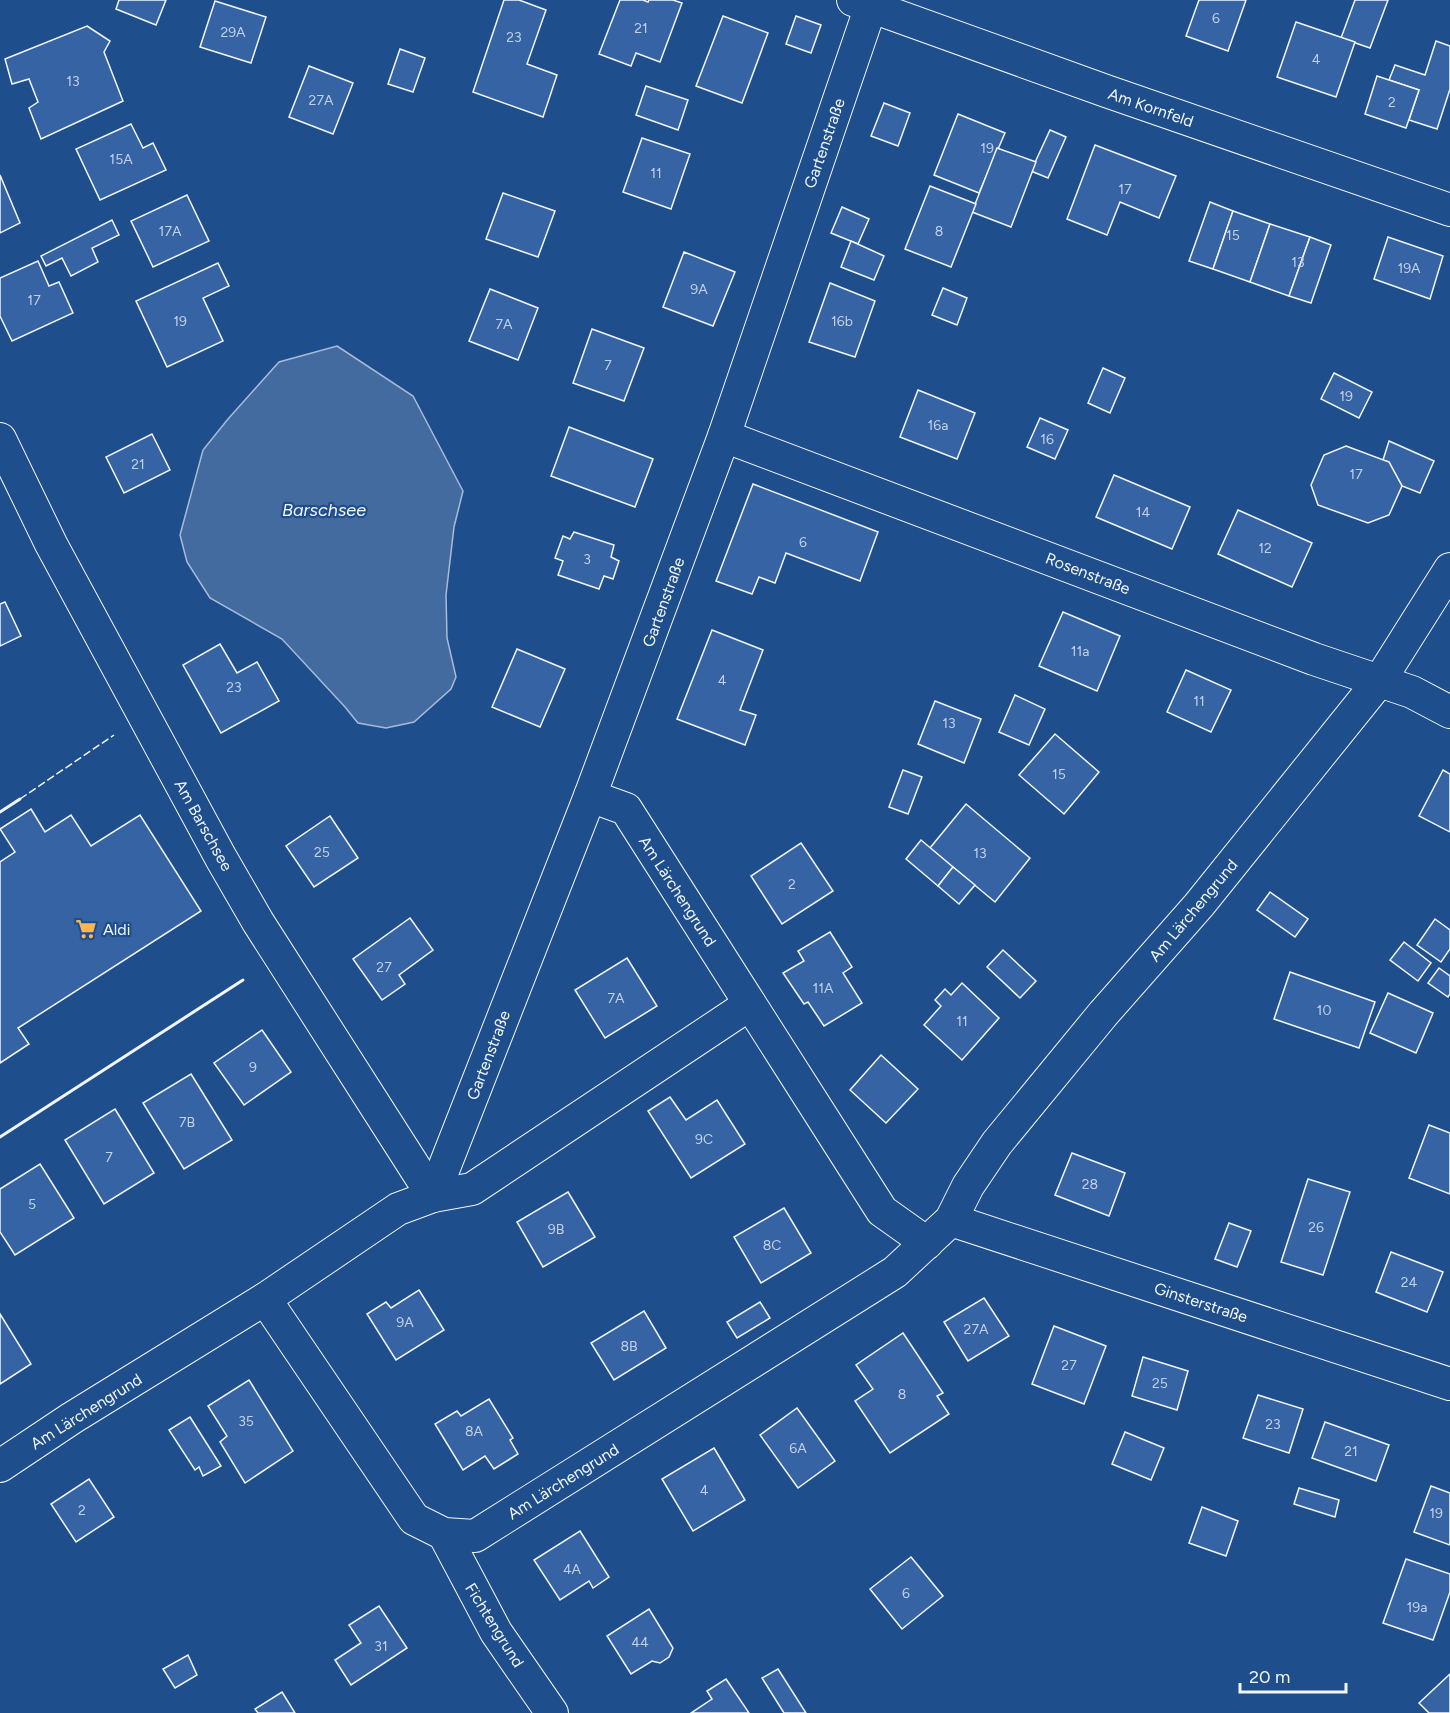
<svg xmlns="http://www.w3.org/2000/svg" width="1450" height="1713" font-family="Figtree,sans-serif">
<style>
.water{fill:#446ba0;stroke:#a8bbd7;stroke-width:1.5}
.building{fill:#3563a3;stroke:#f2f6ff;stroke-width:1.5}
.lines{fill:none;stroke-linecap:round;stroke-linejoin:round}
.street-casing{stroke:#f2f6ff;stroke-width:34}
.street{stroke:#1f4e8c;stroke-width:32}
.fence{stroke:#f2f6ff;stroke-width:1.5;stroke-dasharray:8 3;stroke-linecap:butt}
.wall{stroke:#f2f6ff;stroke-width:3}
.labels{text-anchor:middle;stroke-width:4.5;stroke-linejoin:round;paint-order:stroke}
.number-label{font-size:14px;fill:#c3d1e8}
.street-label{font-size:16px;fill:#f2f6ff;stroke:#1f4e8c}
.poi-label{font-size:16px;fill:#f2f6ff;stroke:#1f4e8c;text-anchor:start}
.water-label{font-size:18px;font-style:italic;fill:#f2f6ff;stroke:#1f4e8c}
</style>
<rect width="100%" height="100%" fill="#1f4e8c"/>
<polygon class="water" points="337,346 413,396 463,491 454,527 446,595 447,638 456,677 451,689 414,722 386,728 358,723 345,707 282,639 210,598 187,562 180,535 203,450 228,419 279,362"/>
<g class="building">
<polygon points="119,0 166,0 156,25 116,9"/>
<polygon points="504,0 519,0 546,10 527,64 557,75 543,117 473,92"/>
<polygon points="620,0 643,0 648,2 649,0 673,0 682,3 660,62 636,53 631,66 599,54"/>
<polygon points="1199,0 1246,0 1228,51 1186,36"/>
<polygon points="1355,0 1388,0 1370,48 1341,38"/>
<polygon points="215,1 266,17 251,63 200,47"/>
<polygon points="723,16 768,33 742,103 696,86"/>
<polygon points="796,16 821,25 811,53 786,44"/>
<polygon points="1296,22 1355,42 1336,97 1277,77"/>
<polygon points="87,26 110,41 104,52 123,101 41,139 29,108 38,102 29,79 12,84 5,59"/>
<polygon points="1436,41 1450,46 1450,89 1437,129 1409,120 1419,90 1389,80 1395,65 1425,75"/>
<polygon points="400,49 425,58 413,92 388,84"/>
<polygon points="309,66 353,83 333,134 289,117"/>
<polygon points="1377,76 1419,90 1406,128 1365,114"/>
<polygon points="646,86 688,100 678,130 636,115"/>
<polygon points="884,103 910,113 898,146 871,136"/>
<polygon points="958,114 1005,133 979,193 934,175"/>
<polygon points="131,124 143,148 153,143 166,170 100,200 76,149"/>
<polygon points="1050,130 1066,137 1048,178 1031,171"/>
<polygon points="642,138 690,154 671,209 623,192"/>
<polygon points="1095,145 1176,176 1159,218 1120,202 1107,235 1067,219"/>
<polygon points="997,148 1036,162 1011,227 972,212"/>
<polygon points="0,175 20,223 0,233"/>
<polygon points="930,186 976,204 951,267 905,249"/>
<polygon points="503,193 555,211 538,257 486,239"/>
<polygon points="187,195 209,241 153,267 131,221"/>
<polygon points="1210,202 1233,211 1213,269 1189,261"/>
<polygon points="842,207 869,219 858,244 831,233"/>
<polygon points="1233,211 1270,224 1250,282 1213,269"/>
<polygon points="112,220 119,235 92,248 98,262 71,276 62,258 46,266 41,256"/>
<polygon points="1270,224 1310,237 1289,296 1250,282"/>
<polygon points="1310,237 1331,245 1311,303 1289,296"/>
<polygon points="1388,237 1443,256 1430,299 1374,279"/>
<polygon points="851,241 884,256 874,280 841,267"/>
<polygon points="684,252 735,272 713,326 663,307"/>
<polygon points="38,261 49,286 59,282 73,313 12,341 0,316 0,278"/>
<polygon points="218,263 229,286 203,298 223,341 167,367 136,301"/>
<polygon points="830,283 875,301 855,357 809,342"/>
<polygon points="943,288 967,298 957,325 932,315"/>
<polygon points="490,289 538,308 518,360 469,341"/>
<polygon points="592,329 644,348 624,401 573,383"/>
<polygon points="1103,368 1125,378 1110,413 1088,403"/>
<polygon points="1334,373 1372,392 1359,418 1321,399"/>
<polygon points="918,390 975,413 957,459 900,437"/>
<polygon points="1040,418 1068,430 1055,459 1027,447"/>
<polygon points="569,427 653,459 635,507 551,476"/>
<polygon points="152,434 170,470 124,493 106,457"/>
<polygon points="1389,441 1434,461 1420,493 1402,486 1389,462 1383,460"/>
<polygon points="1346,446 1389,462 1402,486 1389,515 1368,523 1318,505 1311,485 1324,455"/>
<polygon points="1114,475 1190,507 1172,549 1096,517"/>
<polygon points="753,484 878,532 860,581 786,553 775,583 759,577 752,594 716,581"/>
<polygon points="1238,510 1312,543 1292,587 1218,554"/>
<polygon points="574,532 614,545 611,557 619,561 613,579 604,576 599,589 558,575 563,561 555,558 563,536 570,539"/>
<polygon points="5,602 21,636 0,646 0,604"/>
<polygon points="1063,612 1120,636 1097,691 1039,666"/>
<polygon points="712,630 763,650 740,710 756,715 745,745 677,719"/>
<polygon points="220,644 237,673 257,662 279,701 221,733 183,665"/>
<polygon points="517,649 565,669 540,727 492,707"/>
<polygon points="1186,670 1231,690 1211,732 1167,712"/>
<polygon points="1015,695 1045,709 1029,745 999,732"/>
<polygon points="935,701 981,719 964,763 918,744"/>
<polygon points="1055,734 1099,772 1064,814 1019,775"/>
<polygon points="903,770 922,777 908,814 889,807"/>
<polygon points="1443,770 1450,774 1450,832 1419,816"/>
<polygon points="966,804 1030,858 995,902 930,848"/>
<polygon points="31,809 45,832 71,815 91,846 140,815 201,911 18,1028 29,1044 0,1063 0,862 15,852 0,829"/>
<polygon points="330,816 358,858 314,887 286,846"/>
<polygon points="921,840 953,867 938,886 906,859"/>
<polygon points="801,843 833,891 782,924 751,876"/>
<polygon points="953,867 975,885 959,904 938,886"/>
<polygon points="1270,892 1308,919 1295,937 1257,910"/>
<polygon points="410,918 433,950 399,975 405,984 382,1000 353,959"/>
<polygon points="1435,919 1450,930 1450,949 1441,962 1417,945"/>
<polygon points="830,932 852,967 843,973 862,1003 824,1026 808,1002 804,1004 783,973 804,961 798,951"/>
<polygon points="1404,942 1431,963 1418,981 1390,960"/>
<polygon points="1003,950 1036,981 1020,998 987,967"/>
<polygon points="627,958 657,1006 605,1038 575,990"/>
<polygon points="1439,968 1450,976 1450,994 1448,997 1428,983"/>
<polygon points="1290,972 1375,1002 1359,1048 1274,1019"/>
<polygon points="962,983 999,1018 962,1060 924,1025 941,1006 935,1000 945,989 951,995"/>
<polygon points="1388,993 1433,1013 1416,1053 1370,1033"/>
<polygon points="262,1030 291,1072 244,1105 214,1063"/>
<polygon points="881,1055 918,1089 886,1123 850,1090"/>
<polygon points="191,1074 232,1140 184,1169 143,1103"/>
<polygon points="670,1097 686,1120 717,1100 745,1144 691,1178 648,1111"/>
<polygon points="115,1109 154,1173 104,1204 65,1140"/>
<polygon points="1429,1125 1450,1133 1450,1194 1409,1178"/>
<polygon points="1072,1153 1125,1173 1109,1216 1055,1195"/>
<polygon points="40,1164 74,1218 15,1255 0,1232 0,1189"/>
<polygon points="1308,1179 1350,1192 1323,1275 1281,1262"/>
<polygon points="568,1192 595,1237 543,1267 517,1222"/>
<polygon points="784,1208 811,1253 761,1283 734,1237"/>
<polygon points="1229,1223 1251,1231 1237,1267 1215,1259"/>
<polygon points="1391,1252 1443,1272 1427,1312 1376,1292"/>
<polygon points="419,1290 444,1330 396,1360 367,1314 386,1302 391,1308"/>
<polygon points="984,1298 1009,1336 968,1361 944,1322"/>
<polygon points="760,1302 770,1318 737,1338 727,1322"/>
<polygon points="644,1311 666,1348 614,1380 591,1343"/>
<polygon points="0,1314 31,1364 0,1384"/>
<polygon points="1054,1326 1106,1346 1084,1404 1032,1384"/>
<polygon points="903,1333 943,1393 937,1396 949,1414 890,1453 855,1401 873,1389 856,1365"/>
<polygon points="1143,1357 1188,1371 1177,1410 1132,1396"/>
<polygon points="249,1380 293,1451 245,1483 220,1442 227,1436 208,1406"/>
<polygon points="1258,1395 1303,1409 1289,1453 1243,1438"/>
<polygon points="489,1399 513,1438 510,1440 518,1454 494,1469 485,1456 463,1470 435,1424 457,1411 461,1416"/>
<polygon points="797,1408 835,1461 798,1488 760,1435"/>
<polygon points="190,1417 221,1466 203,1476 199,1467 195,1470 169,1430"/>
<polygon points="1325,1422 1389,1445 1376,1481 1312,1458"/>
<polygon points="1125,1432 1164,1448 1151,1480 1112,1464"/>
<polygon points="714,1448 745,1500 693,1531 662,1479"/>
<polygon points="89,1479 114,1517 76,1542 51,1504"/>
<polygon points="1431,1486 1450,1493 1450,1545 1414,1532"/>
<polygon points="1299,1488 1339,1500 1335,1517 1294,1504"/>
<polygon points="1202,1507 1238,1521 1226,1556 1189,1543"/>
<polygon points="580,1531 609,1577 593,1588 589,1581 560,1600 534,1560"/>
<polygon points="911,1557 943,1596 902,1629 870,1589"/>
<polygon points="1406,1559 1450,1574 1450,1592 1433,1640 1383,1623"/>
<polygon points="379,1606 407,1648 351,1685 335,1660 361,1643 349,1625"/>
<polygon points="649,1609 673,1648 669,1657 660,1663 652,1661 631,1674 607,1636"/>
<polygon points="188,1655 197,1675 175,1688 163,1669"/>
<polygon points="778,1669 806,1713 784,1713 762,1678"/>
<polygon points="1450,1674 1450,1713 1429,1713 1419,1703"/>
<polygon points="726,1679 749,1713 691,1713 712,1699 707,1691"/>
<polygon points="282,1692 295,1713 258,1713 255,1709"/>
</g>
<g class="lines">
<g class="street-casing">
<g id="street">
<polyline points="853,0 1106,91 1450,210"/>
<polyline points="724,436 1314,659 1412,692 1450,712"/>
<polyline points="0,439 51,544 221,858 258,922 433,1196"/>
<polyline points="590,796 626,809 882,1211 927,1243"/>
<polyline points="433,1196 590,796 724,436 873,0"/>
<polyline points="951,1220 1450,1384"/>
<polyline points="265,1299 414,1519 444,1534 475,1536 895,1272 951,1220 968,1186 997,1143 1103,1014 1199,905 1380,680 1450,569"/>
<polyline points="0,1466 72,1418 265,1299 398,1209 433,1196 472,1189 750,1004"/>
<polyline points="444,1534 496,1632 552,1713"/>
</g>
</g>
<use href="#street" class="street"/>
<polyline class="fence" points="20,799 114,735"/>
<g class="wall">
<polyline points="0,812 20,799"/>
<polyline points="0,1137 243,980"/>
</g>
</g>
<defs>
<g id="supermarket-bare" transform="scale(1.62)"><path d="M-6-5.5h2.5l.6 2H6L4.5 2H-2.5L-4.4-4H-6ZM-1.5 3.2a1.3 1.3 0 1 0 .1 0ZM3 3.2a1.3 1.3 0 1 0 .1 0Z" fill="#ffb74d" stroke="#1f4e8c" stroke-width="2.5" paint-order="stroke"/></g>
</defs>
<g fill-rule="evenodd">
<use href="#supermarket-bare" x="86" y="929"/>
</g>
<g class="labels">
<g class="number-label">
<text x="1216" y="23">6</text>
<text x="641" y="33">21</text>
<text x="233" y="37">29A</text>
<text x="514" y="42">23</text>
<text x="1316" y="64">4</text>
<text x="73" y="86">13</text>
<text x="321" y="105">27A</text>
<text x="1392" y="107">2</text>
<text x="987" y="153">19</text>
<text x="121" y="164">15A</text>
<text x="656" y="178">11</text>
<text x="1125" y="194">17</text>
<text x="170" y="236">17A</text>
<text x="939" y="236">8</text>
<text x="1233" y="240">15</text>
<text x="1298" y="267">13</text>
<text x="1409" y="273">19A</text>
<text x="699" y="294">9A</text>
<text x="34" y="305">17</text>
<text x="180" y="326">19</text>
<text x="842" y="326">16b</text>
<text x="504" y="329">7A</text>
<text x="608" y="370">7</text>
<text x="1346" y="401">19</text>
<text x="938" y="430">16a</text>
<text x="1047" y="444">16</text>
<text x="138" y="469">21</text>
<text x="1356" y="479">17</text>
<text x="1143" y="517">14</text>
<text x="803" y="547">6</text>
<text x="1265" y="553">12</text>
<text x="587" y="564">3</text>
<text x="1080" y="656">11a</text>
<text x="722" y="685">4</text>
<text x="234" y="692">23</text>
<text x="1199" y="706">11</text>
<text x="949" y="728">13</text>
<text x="1059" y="779">15</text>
<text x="322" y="857">25</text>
<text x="980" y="858">13</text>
<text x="792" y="889">2</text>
<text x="384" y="972">27</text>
<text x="823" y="993">11A</text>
<text x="616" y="1003">7A</text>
<text x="1324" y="1015">10</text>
<text x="962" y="1026">11</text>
<text x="253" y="1072">9</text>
<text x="187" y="1127">7B</text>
<text x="704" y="1144">9C</text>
<text x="109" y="1162">7</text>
<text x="1090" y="1189">28</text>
<text x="32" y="1209">5</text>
<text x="1316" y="1232">26</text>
<text x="556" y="1234">9B</text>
<text x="772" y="1250">8C</text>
<text x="1409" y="1287">24</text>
<text x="405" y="1327">9A</text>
<text x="976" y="1334">27A</text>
<text x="629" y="1351">8B</text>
<text x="1069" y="1370">27</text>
<text x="1160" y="1388">25</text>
<text x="902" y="1399">8</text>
<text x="246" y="1426">35</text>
<text x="1273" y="1429">23</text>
<text x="474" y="1436">8A</text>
<text x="798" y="1453">6A</text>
<text x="1351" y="1456">21</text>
<text x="704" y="1495">4</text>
<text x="82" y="1515">2</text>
<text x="1436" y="1518">19</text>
<text x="572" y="1574">4A</text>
<text x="906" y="1598">6</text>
<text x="1417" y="1612">19a</text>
<text x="640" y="1647">44</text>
<text x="381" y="1651">31</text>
</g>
<g class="street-label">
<text transform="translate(1151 107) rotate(19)" y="6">Am Kornfeld</text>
<text transform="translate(824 143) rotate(-71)" y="6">Gartenstraße</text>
<text transform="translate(1088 573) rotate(21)" y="6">Rosenstraße</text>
<text transform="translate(663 602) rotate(-70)" y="6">Gartenstraße</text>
<text transform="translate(204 825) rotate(61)" y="6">Am Barschsee</text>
<text transform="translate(678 891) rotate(57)" y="6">Am Lärchengrund</text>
<text transform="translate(1193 910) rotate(-50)" y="6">Am Lärchengrund</text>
<text transform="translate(488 1055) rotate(-69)" y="6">Gartenstraße</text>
<text transform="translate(1201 1302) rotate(18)" y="6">Ginsterstraße</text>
<text transform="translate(86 1411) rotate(-32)" y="6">Am Lärchengrund</text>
<text transform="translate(563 1481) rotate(-32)" y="6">Am Lärchengrund</text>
<text transform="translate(495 1625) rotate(58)" y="6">Fichtengrund</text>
</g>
<g class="poi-label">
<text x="103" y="935">Aldi</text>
</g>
<g class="water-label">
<text x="324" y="516">Barschsee</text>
</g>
</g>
<path d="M1240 1683v9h106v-9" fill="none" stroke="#f2f6ff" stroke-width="3"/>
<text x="1249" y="1683" font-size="18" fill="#f2f6ff" stroke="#1f4e8c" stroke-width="4.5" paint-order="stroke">20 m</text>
</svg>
